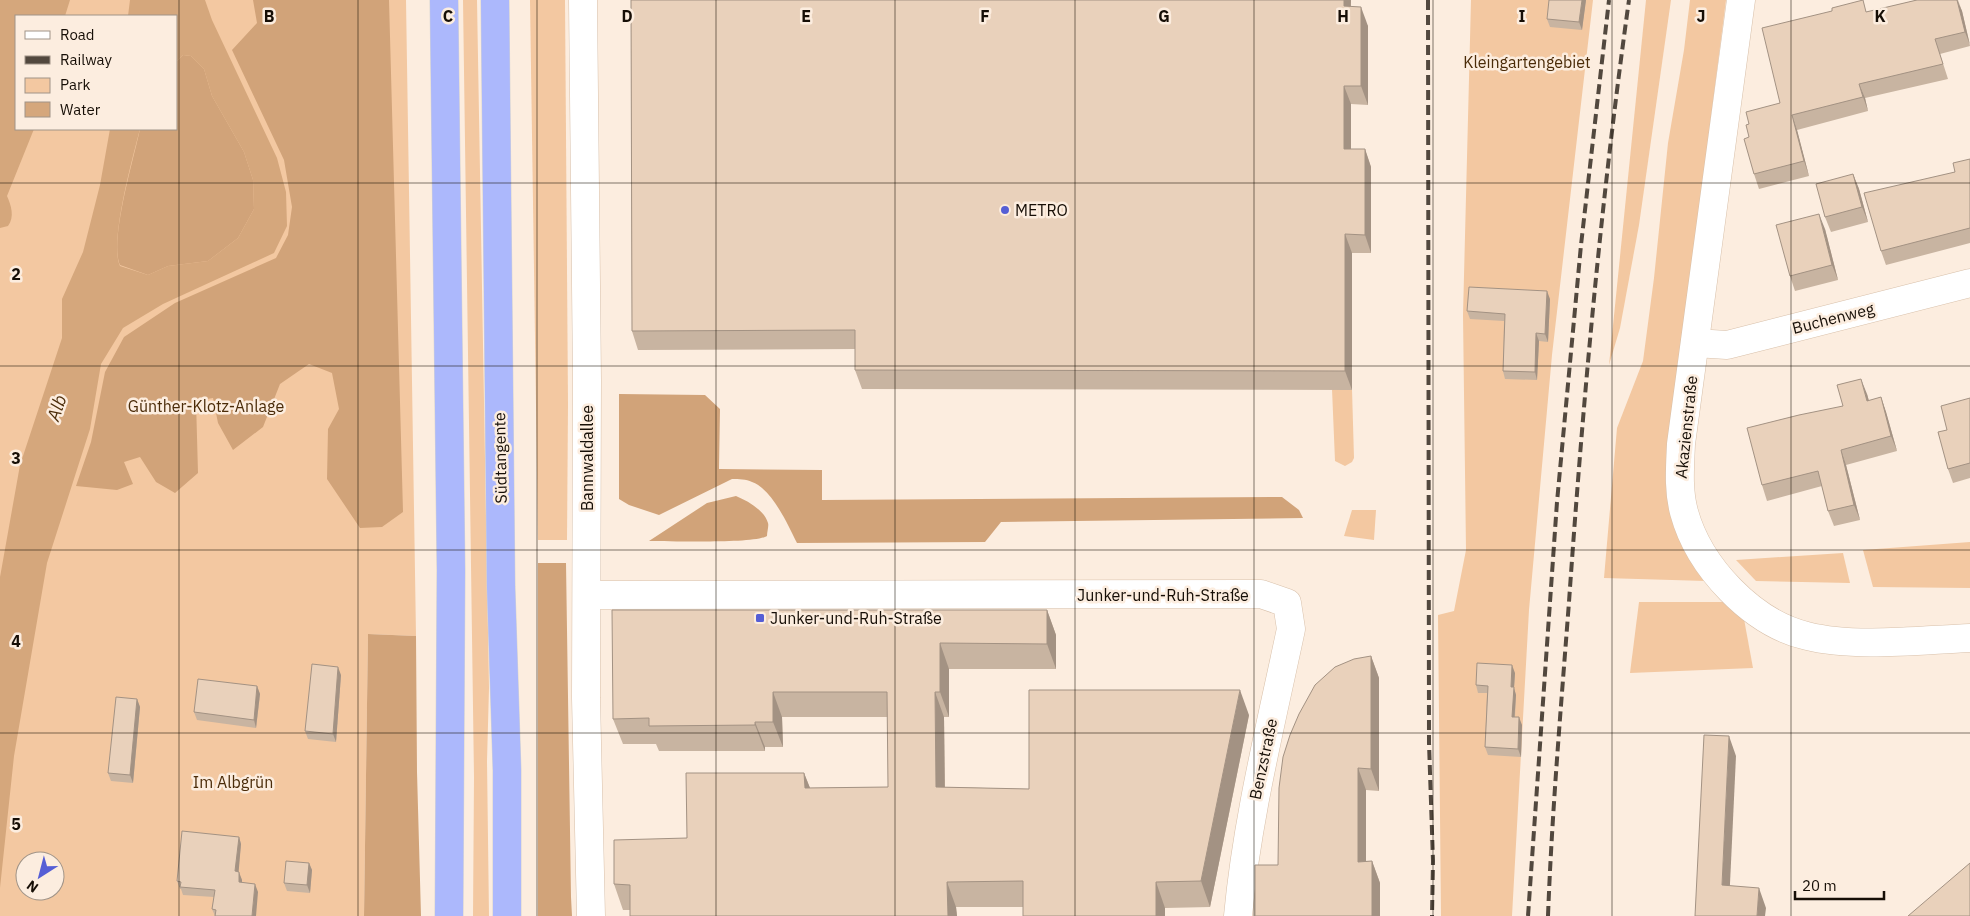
<svg xmlns="http://www.w3.org/2000/svg" width="1970" height="916" font-family="'IBM Plex Sans',sans-serif">
<style>
.green{fill:#f3c8a1;fill-rule:evenodd}
.forest{fill:#d1a379}
.water{fill:#d5a77c}
.lines{fill:none;stroke-linecap:round;stroke-linejoin:round}
.minor-casing{stroke:#d8c0aa;stroke-width:29}
.trunk-casing{stroke:#d5d4d2;stroke-width:29}
.minor{stroke:#fff;stroke-width:28}
.trunk{stroke:#acb8fc;stroke-width:28}
.rail{stroke:#52483e;stroke-width:4;stroke-dasharray:10 5;stroke-linecap:butt}
.wall{fill:#c8b4a1}
.shaded-wall{fill:#a39283}
.building{fill:#e9d1bb;stroke:#a39283}
.grid{fill:none;stroke:#160e06;stroke-width:1;stroke-opacity:0.55}
.poi-dot{fill:#555ed5;stroke:#fceddf;stroke-width:2}
.labels{text-anchor:middle;stroke-width:5;stroke-linejoin:round;paint-order:stroke}
.park-label{font-size:16px;fill:#4b2c09;stroke:#fceddf}
.poi-label{font-size:16px;fill:#160e06;stroke:#fceddf;text-anchor:start}
.street-label{font-size:16px;fill:#160e06;stroke:#fceddf}
.water-label{font-size:18px;font-style:italic;fill:#4e2f0c;stroke:#fceddf}
.grid-label{font-size:16px;text-anchor:middle;font-weight:bold;fill:#160e06;stroke:#fceddf;stroke-width:5;stroke-linejoin:round;paint-order:stroke}
</style>
<rect width="100%" height="100%" fill="#fceddf"/>
<g class="green">
<path d="M0,0H406L416,636L368,634L364,916H0ZM16,16H176V129H16ZM25,861H55V891H25Z"/>
<polygon points="463,0 477,0 489,688 487,761 489,916 473,916 474,777"/>
<polygon points="530,0 565,0 568,404 567,540 538,540"/>
<polygon points="1471,0 1593,0 1552,355 1529,610 1512,916 1441,916 1438,615 1454,611 1466,550 1463,315"/>
<polygon points="1646,0 1671,0 1639,225 1620,328 1609,365"/>
<polygon points="1690,0 1726,0 1671,429 1706,581 1604,578 1617,428 1643,361 1654,278 1668,143 1684,50"/>
<polygon points="1332,389 1352,389 1354,458 1352,462 1345,466 1335,461"/>
<polygon points="1352,510 1376,510 1374,540 1344,536"/>
<polygon points="1970,542 1970,588 1873,587 1863,550"/>
<polygon points="1843,553 1850,583 1756,581 1736,560"/>
<polygon points="1639,602 1723,602 1744,619 1753,668 1630,673"/>
</g>
<g class="forest">
<polygon points="253,0 389,0 403,512 382,527 360,528 327,479 328,429 339,409 332,373 309,364 280,384 263,427 233,450 218,423 213,398 196,401 198,473 175,493 156,482 140,457 124,462 133,484 117,490 76,486 91,442 105,372 124,337 175,303 276,258 288,235 292,207 284,160 232,50 257,23"/>
<path d="M183,55L191,56L204,69L212,96L244,152L253,180L254,209L238,238L208,261L168,266L148,275L120,265C109,241 134,158 140,129H176V62Z"/>
<path d="M619,394L705,395L720,409L719,469L822,470V500L1282,497L1299,510L1303,518L1001,522L985,542L797,543C788,525 772,489 752,482C746,479 739,479 732,479L659,515L629,505L619,499Z"/>
<path d="M736,496C748,501 764,510 768,523C769,526 767,532 767,536C755,544 670,541 649,541L707,503Z"/>
<polygon points="538,563 566,563 571,897 572,916 538,916"/>
<polygon points="368,634 416,636 417,772 421,916 364,916"/>
</g>
<g class="water">
<path d="M0,0H70L65,16H16V129H34L7,196C11,205 15,217 8,226L0,228Z"/>
<path d="M130,0H205L212,20L277,158L286,192L287,226L274,253L163,304L123,328L101,364L90,429L47,563L14,756L0,888V577L2,566L20,465L62,338V299L83,252L100,185L110,129H140C133,156 109,243 120,266L148,275L168,266L208,261L238,238L254,209L253,180L244,152L212,96L204,69L191,56L183,55L176,62V16H128Z"/>
</g>
<g class="lines">
<g class="minor-casing">
<g id="minor">
<polyline points="583,0 587,380 586,698 591,916"/>
<path d="M1741,0L1681,444C1680,467 1678,490 1684,512C1699,567 1752,623 1807,636C1854,648 1921,640 1970,638"/>
<polyline points="1695,343 1727,345 1970,283"/>
<path d="M587,595L1261,594L1287,603L1291,629C1271,724 1247,819 1238,916"/>
</g>
</g>
<g class="trunk-casing">
<g id="trunk">
<polyline points="444,0 451,570 449,916"/>
<polyline points="495,0 501,587 507,770 507,916"/>
</g>
</g>
<use href="#minor" class="minor"/>
<use href="#trunk" class="trunk"/>
<g class="rail">
<polyline points="1428,0 1429,743 1433,861 1432,916"/>
<polyline points="1528,916 1557,502 1581,245 1609,0"/>
<path d="M1548,916C1552,811 1561,707 1569,602C1583,401 1601,200 1629,0"/>
</g>
</g>
<g class="wall">
<polygon points="631,0 1351,0 1351,7 1368,26 1368,105 1351,104 1351,149 1365,149 1371,167 1371,253 1352,253 1352,390 862,389 855,370 855,349 638,350 632,331"/>
<polygon points="1586,0 1582,30 1550,27 1547,19"/>
<polygon points="1917,0 1958,0 1962,11 1970,46 1940,54 1948,79 1865,98 1868,111 1797,130 1809,176 1759,189 1754,174 1749,137 1749,124 1780,103 1867,12"/>
<polygon points="1970,159 1970,243 1886,265 1881,251 1955,172"/>
<polygon points="1853,174 1859,189 1868,222 1831,232 1825,217"/>
<polygon points="1825,229 1838,280 1795,291 1790,276"/>
<polygon points="1550,299 1548,342 1539,341 1537,380 1505,379 1503,371 1504,321 1470,319 1467,311"/>
<polygon points="1867,394 1869,401 1881,397 1886,412 1897,451 1846,465 1860,520 1834,526 1828,511 1822,486 1767,501 1762,485 1843,406"/>
<polygon points="1970,398 1970,478 1953,483 1948,469 1947,430"/>
<polygon points="1047,610 1056,635 1056,669 949,669 949,717 944,717 945,787 1029,789 1249,715 1210,907 1165,908 1023,907 956,907 957,916 630,916 630,910 623,910 614,884 687,838 804,773 810,788 888,787 888,717 782,717 783,747 765,747 765,751 659,751 656,744 623,744 613,719"/>
<polygon points="1371,656 1379,678 1379,791 1366,790 1366,861 1372,861 1380,883 1278,865"/>
<polygon points="1515,673 1514,688 1516,695 1515,717 1522,725 1521,757 1488,755 1485,747 1487,693 1478,693 1476,685"/>
<polygon points="341,675 336,742 308,739 305,731"/>
<polygon points="257,686 260,694 256,728 197,720 194,712"/>
<polygon points="137,699 140,707 133,783 111,781 108,773"/>
<polygon points="239,837 241,844 238,872 242,880 242,883 258,892 215,916 212,909 214,897 183,895 181,889 180,889 177,881"/>
<polygon points="309,863 312,870 310,893 287,891 284,883"/>
</g>
<g class="shaded-wall">
<polygon points="1344,0 1351,0 1350,25 1344,6"/>
<polygon points="1582,0 1586,0 1582,30 1579,22"/>
<polygon points="1957,0 1962,11 1970,45 1965,32"/>
<polygon points="1361,7 1368,26 1368,105 1361,86"/>
<polygon points="1859,84 1865,98 1868,111 1863,97"/>
<polygon points="1344,86 1351,104 1351,167 1344,149"/>
<polygon points="1792,115 1797,130 1809,176 1804,161"/>
<polygon points="1365,149 1371,167 1371,253 1365,235"/>
<polygon points="1853,174 1859,189 1868,222 1862,207"/>
<polygon points="1819,214 1825,229 1838,280 1832,265"/>
<polygon points="1345,234 1352,253 1352,390 1345,371"/>
<polygon points="1547,291 1550,299 1548,342 1545,334"/>
<polygon points="1536,333 1539,341 1537,380 1535,372"/>
<polygon points="1861,379 1867,394 1873,416 1867,401"/>
<polygon points="1881,397 1886,412 1897,451 1891,436"/>
<polygon points="1841,450 1846,465 1860,520 1854,505"/>
<polygon points="1047,610 1056,635 1056,669 1047,644"/>
<polygon points="940,643 949,669 949,717 940,692"/>
<polygon points="1371,656 1379,678 1379,791 1371,769"/>
<polygon points="1512,665 1515,673 1514,688 1516,695 1514,724 1512,717 1511,687"/>
<polygon points="338,667 341,675 336,742 333,734"/>
<polygon points="257,686 260,694 256,728 254,720"/>
<polygon points="1240,690 1249,715 1210,907 1201,881"/>
<polygon points="773,692 782,717 783,747 773,722"/>
<polygon points="935,692 944,717 945,812 936,787"/>
<polygon points="137,699 140,707 133,783 130,775"/>
<polygon points="1519,717 1522,725 1521,757 1518,749"/>
<polygon points="755,722 765,747 765,751 755,725"/>
<polygon points="1729,736 1736,756 1729,905 1722,885"/>
<polygon points="1358,768 1366,790 1366,883 1358,862"/>
<polygon points="804,773 814,798 805,788"/>
<polygon points="239,837 241,844 238,879 235,871"/>
<polygon points="1372,861 1380,883 1380,916 1372,916"/>
<polygon points="309,863 312,870 310,893 307,885"/>
<polygon points="239,872 242,880 242,890 239,882"/>
<polygon points="947,882 956,907 957,916 948,916"/>
<polygon points="1156,882 1165,908 1165,916 1156,916"/>
<polygon points="255,884 258,892 256,916 252,916"/>
<polygon points="1759,888 1766,908 1765,916 1757,916"/>
</g>
<g class="building">
<polygon points="631,0 1344,0 1344,6 1361,7 1361,86 1344,86 1344,149 1365,149 1365,235 1345,234 1345,371 855,370 855,330 632,331"/>
<polygon points="1549,0 1582,0 1579,22 1547,19"/>
<polygon points="1863,0 1866,12 1917,0 1957,0 1965,32 1935,39 1943,64 1859,84 1863,97 1792,115 1804,161 1754,174 1744,139 1749,137 1746,125 1749,124 1746,112 1780,103 1762,28 1832,11 1832,8"/>
<polygon points="1970,159 1970,228 1881,251 1864,193 1955,172 1953,163"/>
<polygon points="1853,174 1862,207 1825,217 1816,184"/>
<polygon points="1819,214 1832,265 1790,276 1776,225"/>
<polygon points="1469,287 1547,291 1545,334 1536,333 1535,372 1503,371 1505,314 1467,311"/>
<polygon points="1861,379 1867,401 1881,397 1891,436 1841,450 1854,505 1828,511 1818,471 1762,485 1747,428 1799,415 1843,406 1837,385"/>
<polygon points="1970,398 1970,463 1948,469 1938,432 1947,430 1941,406"/>
<polygon points="612,610 1047,610 1047,644 940,643 940,692 935,692 936,787 1029,789 1029,690 1240,690 1201,881 1156,882 1156,916 1023,916 1023,881 947,882 948,916 630,916 630,885 614,884 614,840 687,838 686,773 804,773 805,788 888,787 887,692 773,692 773,722 755,722 755,725 649,726 649,718 613,719"/>
<polygon points="1371,656 1371,769 1358,768 1358,862 1372,861 1372,916 1255,916 1255,865 1278,865 1279,788 1283,757 1290,735 1299,714 1315,685 1335,667 1354,659"/>
<polygon points="1477,663 1512,665 1511,687 1514,687 1512,717 1519,717 1518,749 1485,747 1488,686 1476,685"/>
<polygon points="312,664 338,667 333,734 305,731"/>
<polygon points="198,679 257,686 254,720 194,712"/>
<polygon points="116,697 137,699 130,775 108,773"/>
<polygon points="1704,735 1729,736 1722,885 1759,888 1757,916 1695,916"/>
<polygon points="182,831 239,837 235,871 239,872 239,882 255,884 252,916 215,916 216,910 212,909 215,890 180,887 181,882 177,881"/>
<polygon points="286,861 309,863 307,885 284,883"/>
<polygon points="1970,863 1970,916 1908,916"/>
</g>
<path class="grid" d="M179,0V916M358,0V916M537,0V916M716,0V916M895,0V916M1075,0V916M1254,0V916M1433,0V916M1612,0V916M1791,0V916M0,183H1970M0,366H1970M0,550H1970M0,733H1970"/>
<g class="poi-dot">
<circle cx="1005" cy="210" r="5"/>
<rect x="755" y="613" width="10" height="10" rx="2.5"/>
</g>
<g class="labels">
<g class="park-label">
<text x="1527" y="68">Kleingartengebiet</text>
<text x="206" y="412">Günther-Klotz-Anlage</text>
<text x="233" y="788">Im Albgrün</text>
</g>
<g class="poi-label">
<text x="1015" y="216">METRO</text>
<text x="770" y="624">Junker-und-Ruh-Straße</text>
</g>
<g class="street-label">
<text transform="translate(1833 318) rotate(-14)" y="6">Buchenweg</text>
<text transform="translate(1686 427) rotate(-84)" y="6">Akazienstraße</text>
<text transform="translate(500 458) rotate(-91)" y="6">Südtangente</text>
<text transform="translate(587 458) rotate(-90)" y="6">Bannwaldallee</text>
<text x="1163" y="601">Junker-und-Ruh-Straße</text>
<text transform="translate(1263 759) rotate(-78)" y="6">Benzstraße</text>
</g>
<g class="water-label">
<text transform="translate(57 408) rotate(-71)" y="6">Alb</text>
</g>
</g>
<g class="grid-label">
<text x="269" y="22">B</text>
<text x="448" y="22">C</text>
<text x="627" y="22">D</text>
<text x="806" y="22">E</text>
<text x="985" y="22">F</text>
<text x="1164" y="22">G</text>
<text x="1343" y="22">H</text>
<text x="1522" y="22">I</text>
<text x="1701" y="22">J</text>
<text x="1880" y="22">K</text>
<text x="16" y="280">2</text>
<text x="16" y="464">3</text>
<text x="16" y="647">4</text>
<text x="16" y="830">5</text>
</g>
<rect x="15" y="15" width="162" height="115" fill="#fceddf" stroke="#a09488"/>
<rect x="25" y="31" width="25" height="8" fill="#ffffff" stroke="#a09488"/>
<text x="60" y="40" font-size="15" fill="#160e06">Road</text>
<rect x="25" y="56" width="25" height="8" fill="#52483e" stroke="#a09488"/>
<text x="60" y="65" font-size="15" fill="#160e06">Railway</text>
<rect x="25" y="78" width="25" height="15" fill="#f3c8a1" stroke="#a09488"/>
<text x="60" y="90" font-size="15" fill="#160e06">Park</text>
<rect x="25" y="102" width="25" height="15" fill="#d5a77c" stroke="#a09488"/>
<text x="60" y="115" font-size="15" fill="#160e06">Water</text>
<g transform="translate(40 876) rotate(216)"><circle r="24" fill="#fceddf" stroke="#a09488"/>
<path d="M0-4L9 19L0 12L-9 19Z" fill="#555ed5"/>
<text y="-8" font-size="14" font-weight="bold" text-anchor="middle" fill="#160e06">N</text>
</g>
<path d="M1795 891v8h89v-8" fill="none" stroke="#160e06" stroke-width="2.5"/>
<text x="1802" y="891" font-size="15" fill="#160e06" stroke="#fceddf" stroke-width="4" paint-order="stroke">20 m</text>
</svg>
